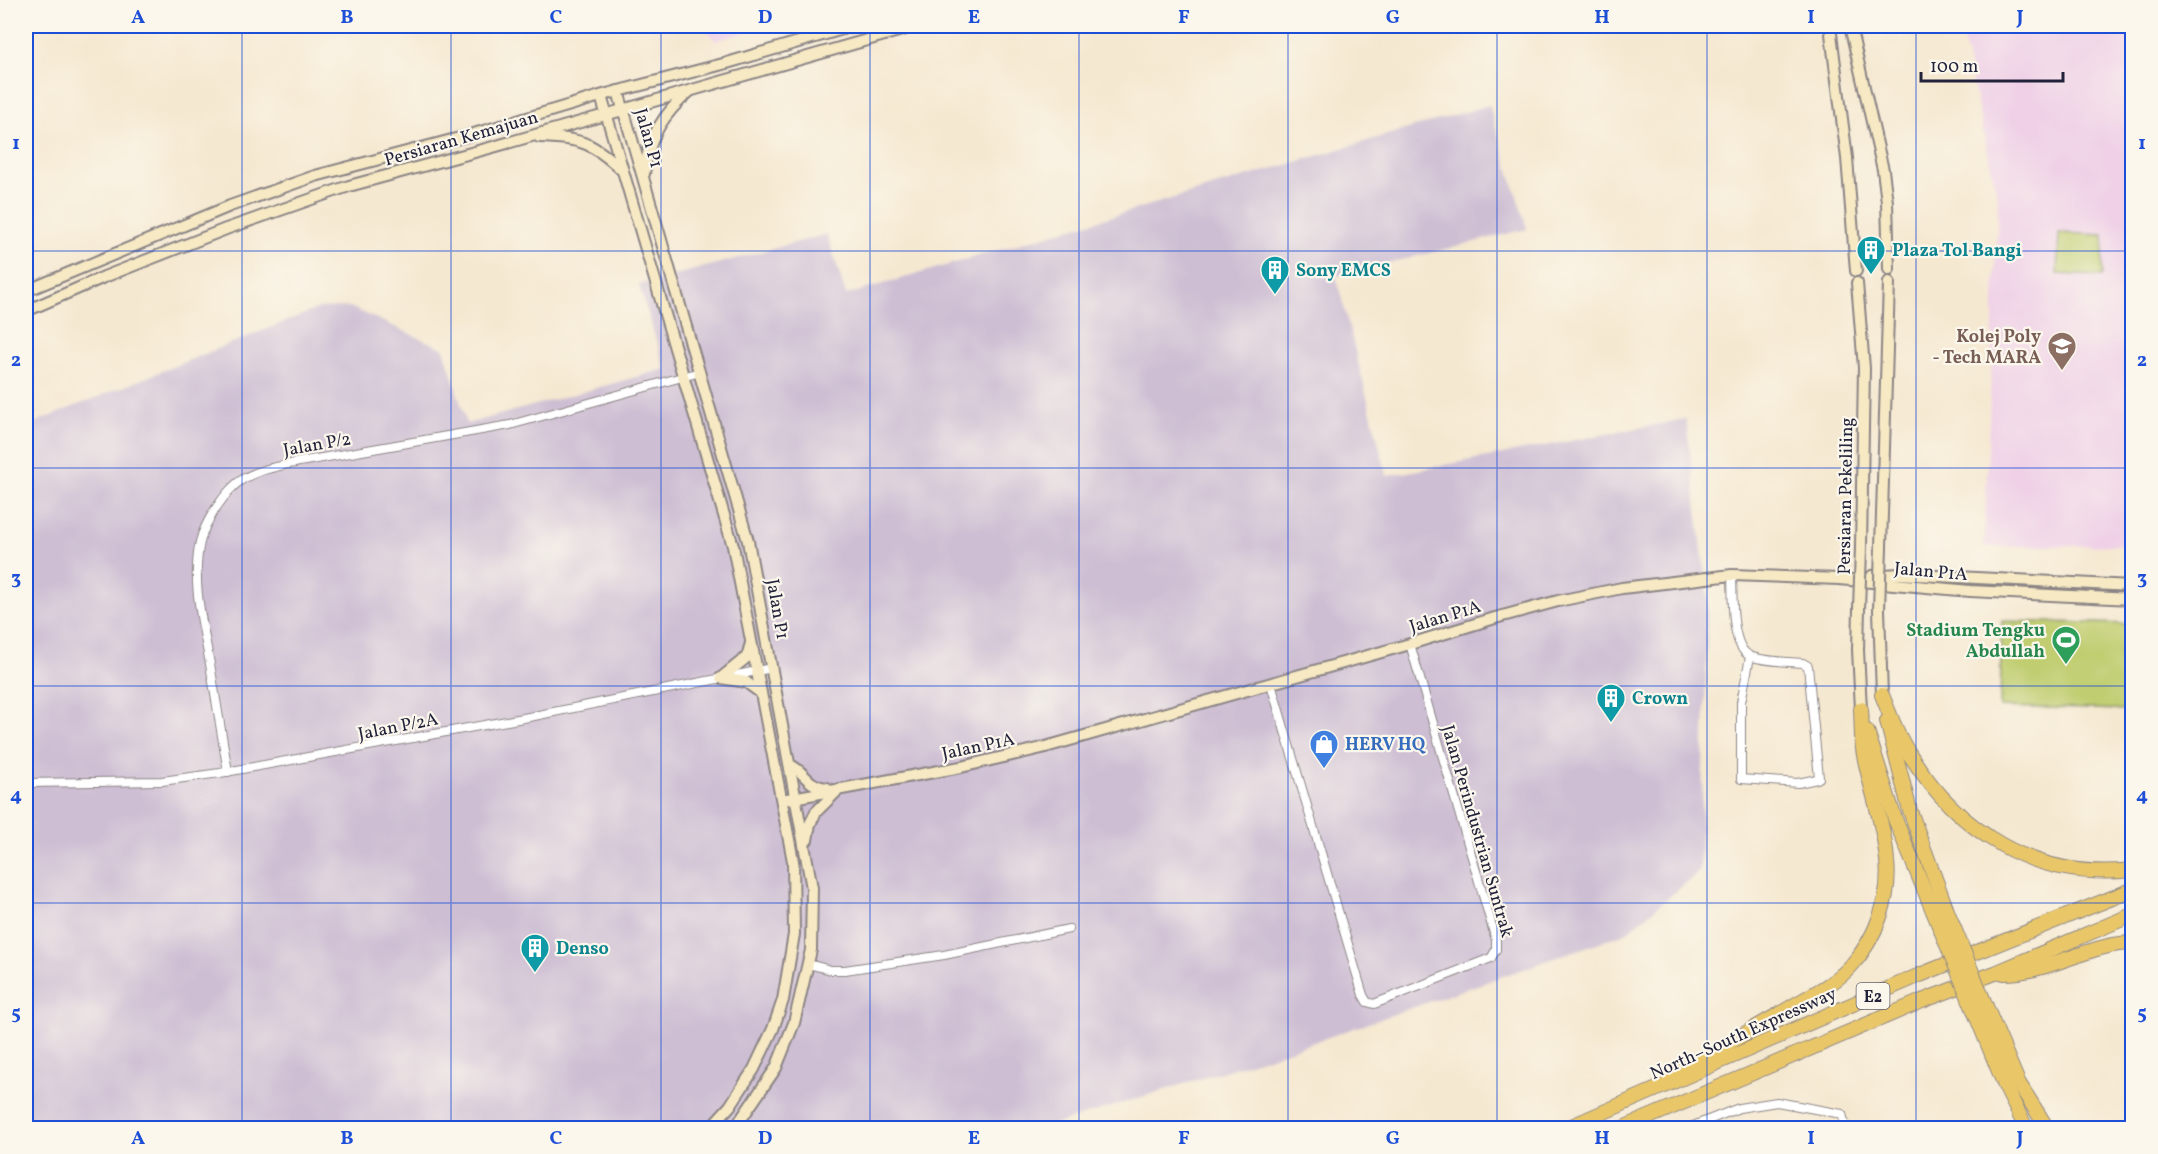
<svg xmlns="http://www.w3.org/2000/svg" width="2158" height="1154" font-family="Vollkorn,serif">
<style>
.built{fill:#efd0e7}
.industrial{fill:#cdbed3}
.green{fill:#c0cd6f;stroke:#717855;stroke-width:1.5}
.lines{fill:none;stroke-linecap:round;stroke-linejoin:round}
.street-casing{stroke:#8c8586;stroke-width:10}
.secondary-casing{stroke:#8c8586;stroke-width:14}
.highway-casing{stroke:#8c8586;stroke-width:16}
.street{stroke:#fff;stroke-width:8}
.secondary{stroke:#f6e9c3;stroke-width:10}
.highway{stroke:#e9c769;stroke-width:14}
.secondary-bridge-casing{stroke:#8c8586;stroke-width:14;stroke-linecap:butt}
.highway-bridge-casing{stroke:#8c8586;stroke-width:16;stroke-linecap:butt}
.secondary-bridge{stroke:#f6e9c3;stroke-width:10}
.highway-bridge{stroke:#e9c769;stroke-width:14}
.grid{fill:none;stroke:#1d4ed8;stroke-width:1.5;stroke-opacity:0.55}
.labels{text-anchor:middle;stroke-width:4.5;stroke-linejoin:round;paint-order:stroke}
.shield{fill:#fbf7ec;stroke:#636270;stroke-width:1.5}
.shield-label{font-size:16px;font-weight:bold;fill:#22223b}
.street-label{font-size:18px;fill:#22223b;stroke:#fbf7ec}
.culture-label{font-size:18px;font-weight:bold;fill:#0d838f;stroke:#fbf7ec;text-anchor:start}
.education-label{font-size:18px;font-weight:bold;fill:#785e54;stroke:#fbf7ec;text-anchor:end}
.leisure-label{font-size:18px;font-weight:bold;fill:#27864d;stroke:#fbf7ec;text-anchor:end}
.shop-label{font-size:18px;font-weight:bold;fill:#366cbe;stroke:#fbf7ec;text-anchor:start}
.neatline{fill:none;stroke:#1d4ed8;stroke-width:2}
.grid-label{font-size:20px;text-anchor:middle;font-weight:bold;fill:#1d4ed8}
</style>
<rect width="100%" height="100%" fill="#fbf7ec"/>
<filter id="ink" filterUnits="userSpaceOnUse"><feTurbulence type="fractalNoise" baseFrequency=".0167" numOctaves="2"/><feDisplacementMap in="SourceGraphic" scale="12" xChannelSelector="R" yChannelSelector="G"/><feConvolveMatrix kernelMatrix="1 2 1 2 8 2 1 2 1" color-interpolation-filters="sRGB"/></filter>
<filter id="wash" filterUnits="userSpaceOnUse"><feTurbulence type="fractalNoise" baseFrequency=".008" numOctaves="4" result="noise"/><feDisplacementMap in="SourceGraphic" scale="24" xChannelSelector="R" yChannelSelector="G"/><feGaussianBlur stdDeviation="1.35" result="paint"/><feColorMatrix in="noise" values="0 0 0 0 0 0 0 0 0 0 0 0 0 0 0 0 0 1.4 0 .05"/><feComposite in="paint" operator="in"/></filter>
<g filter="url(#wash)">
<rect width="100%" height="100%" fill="#f5e8d0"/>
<g class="built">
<polygon points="704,26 766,26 715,41"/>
<polygon points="1960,26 2132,26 2132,545 1984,547 1998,199"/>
</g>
<polygon class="industrial" points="1489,105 1527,229 1336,276 1387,476 1686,419 1708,600 1700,871 1626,933 1300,1047 1044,1128 26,1128 26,426 319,308 350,307 444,349 467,424 665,369 639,285 827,234 846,295"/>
<g class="green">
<polygon points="2059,233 2104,235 2102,276 2057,274"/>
<polygon points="2002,621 2132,624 2130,710 2000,707"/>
</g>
</g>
<g filter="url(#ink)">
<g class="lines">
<g class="street-casing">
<g id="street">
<path d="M1732,575C1733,595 1730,647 1750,656C1760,661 1790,662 1803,663L1808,666L1819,778L1817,779L1798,783L1741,779V702L1750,657"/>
<polyline points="1271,684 1363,995 1367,1002 1374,1004 1491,958 1496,950 1496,940 1410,644"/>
<path d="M228,772C222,736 216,700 210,664C203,625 191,582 200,542C204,523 226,489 243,479C260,469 280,466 299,462L510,425L700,372"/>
<polyline points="26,783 162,781 220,773 529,717 772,668"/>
<polyline points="808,964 831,970 845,970 944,955 1069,929"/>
<polyline points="1688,1128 1739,1108 1777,1102 1842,1114 1846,1128"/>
</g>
</g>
<g class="secondary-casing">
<g id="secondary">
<polyline points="1830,26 1847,158 1856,271"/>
<polyline points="1850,26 1883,170 1887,202 1889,269"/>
<polyline points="618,91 748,541 812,888 811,950 794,1023 776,1068 735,1128"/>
<polyline points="601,96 733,546 793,861 794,934 783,1000 773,1029 754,1069 730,1106 710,1128"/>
<path d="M539,137C580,138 592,142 622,170"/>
<path d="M644,174C648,138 663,114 690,91"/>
<polyline points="1857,283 1864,368 1861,548"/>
<polyline points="26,291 230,206 315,176 467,136 607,94 727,63 853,26"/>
<polyline points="26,311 104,277 226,229 349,186 493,147 916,26"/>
<polyline points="1881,547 1889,282"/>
<polyline points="1872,576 1898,574 2132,586"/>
<polyline points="1859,609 1858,650 1861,709"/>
<polyline points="1879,610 1882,695"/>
<polyline points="721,678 747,657 751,643"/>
<polyline points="721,678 746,682 761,693"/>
<path d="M790,765C806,772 806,786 827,788"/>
<polyline points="782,800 961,767 1042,748 1410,644 1495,618 1558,601 1622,588 1732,575 1839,579 1970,591 2132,599"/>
<polyline points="807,840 810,824 816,812 839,789"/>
</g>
</g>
<g class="highway-casing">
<g id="highway">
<path d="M1882,695C1890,714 1896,733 1907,750C1957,832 2034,881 2132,870"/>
<polyline points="1887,721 1910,811 1949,916"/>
<polyline points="1867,731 1895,819 1938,923"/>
<path d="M2004,973C2049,973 2088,944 2132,943"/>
<polyline points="1990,1016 2018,1082 2047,1128"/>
<polyline points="1978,1020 2005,1086 2026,1128"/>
<path d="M1672,1076C1709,1054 1746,1033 1783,1012C1805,998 1833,986 1851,966C1876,938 1891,899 1887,861C1884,824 1871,791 1864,755C1861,740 1862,724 1861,709"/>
<polyline points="1567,1128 1920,975 2132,890"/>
<polyline points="1623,1128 1922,1001 1995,973 2132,915"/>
</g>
</g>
<use href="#street" class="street"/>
<use href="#secondary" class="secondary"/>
<use href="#highway" class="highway"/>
<g class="secondary-bridge-casing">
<g id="secondary-bridge">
<polyline points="1859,609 1861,548"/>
<polyline points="1879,610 1881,547"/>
</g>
</g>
<g class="highway-bridge-casing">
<g id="highway-bridge">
<polyline points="1949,916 1990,1016"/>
<polyline points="1938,923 1978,1020"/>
</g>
</g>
<use href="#secondary-bridge" class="secondary-bridge"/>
<use href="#highway-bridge" class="highway-bridge"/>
</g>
</g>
<path class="grid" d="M242,26V1128M451,26V1128M661,26V1128M870,26V1128M1079,26V1128M1288,26V1128M1497,26V1128M1707,26V1128M1916,26V1128M26,251H2132M26,468H2132M26,686H2132M26,903H2132"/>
<defs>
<g id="building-pin" transform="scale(1.5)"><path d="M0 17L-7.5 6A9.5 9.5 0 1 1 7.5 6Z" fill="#0f9aa8" stroke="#fbf7ec"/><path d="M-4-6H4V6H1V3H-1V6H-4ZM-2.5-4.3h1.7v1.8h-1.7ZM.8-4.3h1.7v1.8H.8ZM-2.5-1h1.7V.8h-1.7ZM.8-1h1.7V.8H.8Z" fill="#fff"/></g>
<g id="university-pin" transform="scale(1.5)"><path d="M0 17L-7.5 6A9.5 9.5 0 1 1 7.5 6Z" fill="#8d6e63" stroke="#fbf7ec"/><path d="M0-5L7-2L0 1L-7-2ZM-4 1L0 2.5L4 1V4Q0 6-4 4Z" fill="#fff"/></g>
<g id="stadium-pin" transform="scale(1.5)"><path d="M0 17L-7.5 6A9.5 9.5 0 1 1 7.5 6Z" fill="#2e9e5b" stroke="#fbf7ec"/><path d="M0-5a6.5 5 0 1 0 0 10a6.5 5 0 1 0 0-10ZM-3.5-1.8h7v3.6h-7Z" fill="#fff"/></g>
<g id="shop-pin" transform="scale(1.5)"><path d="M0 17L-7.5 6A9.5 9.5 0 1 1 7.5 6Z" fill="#3f7fe0" stroke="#fbf7ec"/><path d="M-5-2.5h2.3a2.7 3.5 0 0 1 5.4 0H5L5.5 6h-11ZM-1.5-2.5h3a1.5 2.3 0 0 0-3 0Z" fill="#fff"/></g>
</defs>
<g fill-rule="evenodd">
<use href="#building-pin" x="1871" y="250"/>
<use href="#building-pin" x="1275" y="270"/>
<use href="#university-pin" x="2062" y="346"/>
<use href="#stadium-pin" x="2066" y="640"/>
<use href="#building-pin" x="1611" y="698"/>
<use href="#shop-pin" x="1324" y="744"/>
<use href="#building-pin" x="535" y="948"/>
</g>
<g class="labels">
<rect class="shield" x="1856.5" y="983" width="33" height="26" rx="4.5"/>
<g class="shield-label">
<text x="1873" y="1002">E2</text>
</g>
<g class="street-label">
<text transform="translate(461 138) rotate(-16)" y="6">Persiaran Kemajuan</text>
<text transform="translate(649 138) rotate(74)" y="6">Jalan P1</text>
<text transform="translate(317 444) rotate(-10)" y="6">Jalan P/2</text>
<text transform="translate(1845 496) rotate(-89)" y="6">Persiaran Pekeliling</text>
<text transform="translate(1931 571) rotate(5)" y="6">Jalan P1A</text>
<text transform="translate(778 609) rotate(80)" y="6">Jalan P1</text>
<text transform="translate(1445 616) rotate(-17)" y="6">Jalan P1A</text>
<text transform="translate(398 726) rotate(-11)" y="6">Jalan P/2A</text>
<text transform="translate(978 746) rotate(-12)" y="6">Jalan P1A</text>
<text transform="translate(1478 831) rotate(74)" y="6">Jalan Perindustrian Suntrak</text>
<text transform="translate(1743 1033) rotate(-24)" y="6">North–South Expressway</text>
</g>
<g class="culture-label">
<text x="1892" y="256">Plaza Tol Bangi</text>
<text x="1296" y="276">Sony EMCS</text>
<text x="1632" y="704">Crown</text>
<text x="556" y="954">Denso</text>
</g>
<g class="education-label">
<text x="2041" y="342">Kolej Poly<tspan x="2041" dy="21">- Tech MARA</tspan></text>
</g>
<g class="leisure-label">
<text x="2045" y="636">Stadium Tengku<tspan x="2045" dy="21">Abdullah</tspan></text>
</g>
<g class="shop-label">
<text x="1345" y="750">HERV HQ</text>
</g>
</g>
<rect width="2158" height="1154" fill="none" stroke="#fbf7ec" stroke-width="66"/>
<path d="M1921 72v9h142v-9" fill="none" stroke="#22223b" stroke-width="3"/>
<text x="1930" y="72" font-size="18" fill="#22223b" stroke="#fbf7ec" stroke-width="4.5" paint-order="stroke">100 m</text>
<rect x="33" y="33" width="2092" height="1088" class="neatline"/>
<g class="grid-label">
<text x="138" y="23">A</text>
<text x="347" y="23">B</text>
<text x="556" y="23">C</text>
<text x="765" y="23">D</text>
<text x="974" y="23">E</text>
<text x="1184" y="23">F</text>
<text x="1393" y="23">G</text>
<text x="1602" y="23">H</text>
<text x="1811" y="23">I</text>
<text x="2020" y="23">J</text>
<text x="16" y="149">1</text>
<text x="2142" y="149">1</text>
<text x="16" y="366">2</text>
<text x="2142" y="366">2</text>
<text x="16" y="584">3</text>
<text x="2142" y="584">3</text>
<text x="16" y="801">4</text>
<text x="2142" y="801">4</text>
<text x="16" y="1019">5</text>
<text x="2142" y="1019">5</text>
<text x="138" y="1144">A</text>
<text x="347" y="1144">B</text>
<text x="556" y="1144">C</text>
<text x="765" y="1144">D</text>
<text x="974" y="1144">E</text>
<text x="1184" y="1144">F</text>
<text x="1393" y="1144">G</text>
<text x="1602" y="1144">H</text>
<text x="1811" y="1144">I</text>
<text x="2020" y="1144">J</text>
</g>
</svg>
